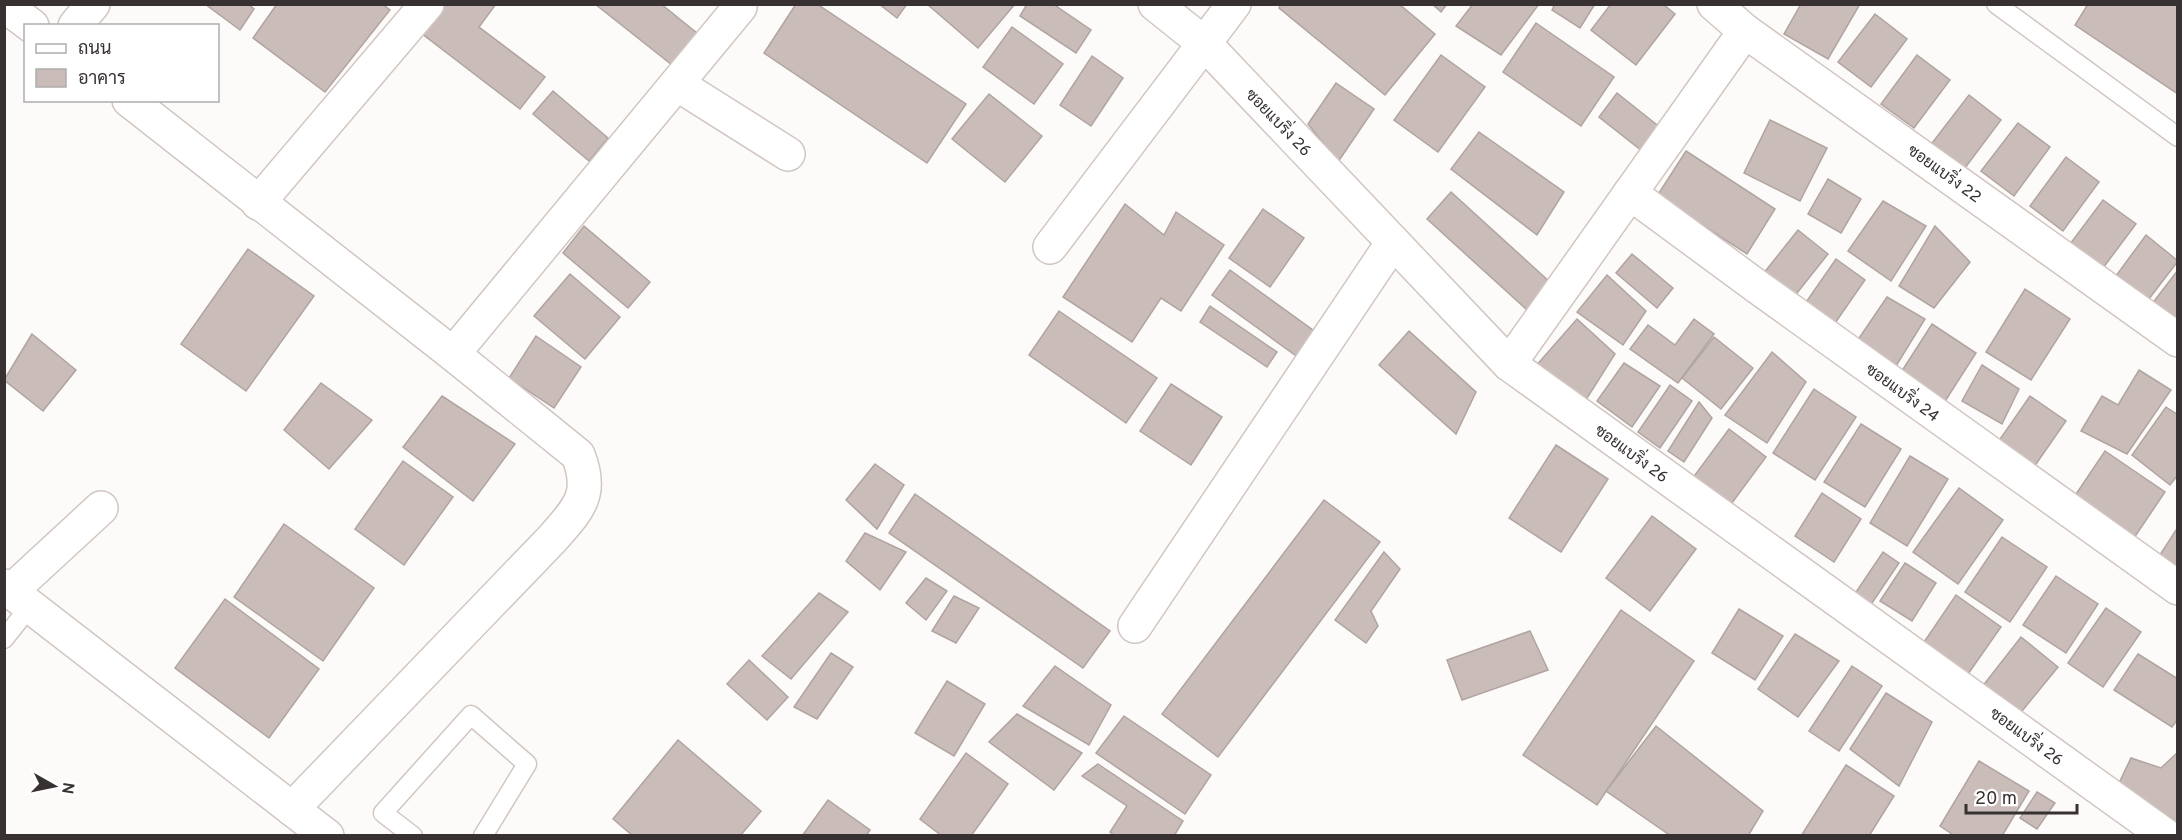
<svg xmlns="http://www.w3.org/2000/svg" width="2182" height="840" font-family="Overpass,Sarabun,sans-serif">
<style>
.building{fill:#cabdb9;stroke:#b0a4a0;stroke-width:1.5}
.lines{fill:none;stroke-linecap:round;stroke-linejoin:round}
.service-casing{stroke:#d2c6c2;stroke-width:21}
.minor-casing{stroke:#d2c6c2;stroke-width:36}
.service{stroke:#fff;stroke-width:18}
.minor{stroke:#fff;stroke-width:33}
.labels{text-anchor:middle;stroke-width:4.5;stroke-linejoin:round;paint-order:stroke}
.street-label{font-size:16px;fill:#373231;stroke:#fff}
</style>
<rect width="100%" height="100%" fill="#fdfbfa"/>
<g class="building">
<polygon points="205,4 248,4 254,9 240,30"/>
<polygon points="277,4 382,4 390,10 325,92 253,38"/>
<polygon points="442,4 496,4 479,27 545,77 520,109 421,33"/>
<polygon points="595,4 661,4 697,33 672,65"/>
<polygon points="796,4 817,4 966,104 927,163 764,53"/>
<polygon points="879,4 907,4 897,18"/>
<polygon points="927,4 1015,4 978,48"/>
<polygon points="1027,4 1053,4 1091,30 1076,53 1020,16"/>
<polygon points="1281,4 1399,4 1435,34 1385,95 1279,8"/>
<polygon points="1432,4 1447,4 1441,12"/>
<polygon points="1473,4 1539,4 1501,55 1456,26"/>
<polygon points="1555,4 1595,4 1580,28 1552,10"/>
<polygon points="1611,4 1663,4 1675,14 1636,65 1591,30"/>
<polygon points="1801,4 1860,4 1828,59 1784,34"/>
<polygon points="2088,4 2178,4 2178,94 2075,25"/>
<polygon points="1875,14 1907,39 1871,87 1838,62"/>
<polygon points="1536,23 1614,77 1581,126 1503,72"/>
<polygon points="1012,27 1063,64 1034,104 983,67"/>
<polygon points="1441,55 1485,87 1438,152 1394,120"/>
<polygon points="1917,55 1950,80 1914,128 1881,104"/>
<polygon points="1092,56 1123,78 1091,126 1060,105"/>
<polygon points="1336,83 1374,109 1338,162 1308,124"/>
<polygon points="553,91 608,138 589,161 533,114"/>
<polygon points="1617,93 1661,128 1642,151 1599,117"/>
<polygon points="989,94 1042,136 1005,182 952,139"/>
<polygon points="1969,95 2001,120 1965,168 1932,143"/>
<polygon points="1770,120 1827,148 1800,201 1744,173"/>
<polygon points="2018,123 2050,147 2014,196 1981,171"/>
<polygon points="1479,132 1564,192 1537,235 1451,169"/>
<polygon points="1686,151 1775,209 1747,254 1657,196"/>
<polygon points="2066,157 2099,182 2063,231 2030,206"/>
<polygon points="1828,179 1861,199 1841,233 1808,214"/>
<polygon points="1451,192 1551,283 1527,310 1427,219"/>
<polygon points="2103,200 2136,224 2100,272 2067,248"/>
<polygon points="1883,201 1926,226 1891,281 1848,251"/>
<polygon points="1125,204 1164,235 1176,212 1224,245 1181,311 1161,298 1132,342 1063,297"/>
<polygon points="1263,209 1304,238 1270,287 1229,258"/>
<polygon points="584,226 650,282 628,308 563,253"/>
<polygon points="1935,226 1970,262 1934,308 1899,286"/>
<polygon points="1798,230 1828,254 1778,317 1748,293"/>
<polygon points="2146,235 2178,261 2142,308 2110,284"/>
<polygon points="248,249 314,296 246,391 181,344"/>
<polygon points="1632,254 1673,288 1657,308 1616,273"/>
<polygon points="1836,259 1865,280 1824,339 1795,318"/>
<polygon points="1230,270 1317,333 1299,358 1212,295"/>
<polygon points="2178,270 2178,331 2148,309"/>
<polygon points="570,274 620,317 585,359 534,316"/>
<polygon points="1607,275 1646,311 1623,345 1577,312"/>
<polygon points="2025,289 2070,319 2031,380 1986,352"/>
<polygon points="1887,297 1925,319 1893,371 1855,344"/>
<polygon points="1210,306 1277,352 1267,367 1200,322"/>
<polygon points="1059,311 1157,378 1126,423 1029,355"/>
<polygon points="1577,319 1615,354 1584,403 1534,368"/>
<polygon points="1694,319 1714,334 1678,383 1630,349 1648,325 1675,345"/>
<polygon points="1932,324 1976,353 1942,406 1898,377"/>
<polygon points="1409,331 1476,392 1456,434 1379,365"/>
<polygon points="32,334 76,370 43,411 4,380"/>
<polygon points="536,336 581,367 554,408 509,378"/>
<polygon points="1714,337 1753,368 1721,409 1682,378"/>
<polygon points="1772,352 1806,382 1767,443 1725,415"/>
<polygon points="1624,363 1660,386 1632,427 1597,401"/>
<polygon points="1982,365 2019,389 2002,424 1962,401"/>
<polygon points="2139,370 2171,390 2127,454 2081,431 2102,396 2118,405"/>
<polygon points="321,383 372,420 329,469 284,430"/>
<polygon points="1171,384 1222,417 1191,465 1140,431"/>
<polygon points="1670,385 1692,401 1660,448 1638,432"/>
<polygon points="1814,389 1856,417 1815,480 1773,453"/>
<polygon points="442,396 515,444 473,501 403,447"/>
<polygon points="2030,396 2066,421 2034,467 1998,442"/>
<polygon points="1699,402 1712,418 1684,462 1668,451"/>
<polygon points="2166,407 2178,415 2178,475 2170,485 2132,455"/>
<polygon points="1861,424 1901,449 1865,507 1824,482"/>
<polygon points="1729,429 1766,457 1729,507 1692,479"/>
<polygon points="1556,445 1608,479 1561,552 1509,518"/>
<polygon points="2105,451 2165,492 2132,541 2072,500"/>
<polygon points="1910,456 1948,479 1907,546 1870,523"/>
<polygon points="403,461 453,497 404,565 355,529"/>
<polygon points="875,464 904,485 877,529 846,500"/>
<polygon points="1959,488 2003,520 1958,584 1913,552"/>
<polygon points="1822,493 1861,519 1834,562 1795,536"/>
<polygon points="915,494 1110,631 1083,668 889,533"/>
<polygon points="1324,500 1380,542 1218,757 1162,714"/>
<polygon points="1652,516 1696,549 1650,611 1606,578"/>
<polygon points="284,524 374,588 323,661 234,597"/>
<polygon points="2178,527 2178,575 2156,561"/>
<polygon points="865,533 906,552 880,590 846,561"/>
<polygon points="2002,537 2047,567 2010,622 1965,592"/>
<polygon points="1384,552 1400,569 1371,611 1378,626 1366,643 1335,620"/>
<polygon points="1883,552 1899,563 1868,609 1852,598"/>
<polygon points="1905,563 1936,583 1912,621 1880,601"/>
<polygon points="2056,576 2098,604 2066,653 2023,625"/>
<polygon points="926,578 947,591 926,620 906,603"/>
<polygon points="819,593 848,612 791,679 762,656"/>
<polygon points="1956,595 2001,627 1966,677 1922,645"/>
<polygon points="954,596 979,608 956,643 932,631"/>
<polygon points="225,599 319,669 269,738 175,668"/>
<polygon points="2106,608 2141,632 2103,687 2068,663"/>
<polygon points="1739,609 1783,636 1755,680 1712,653"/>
<polygon points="1621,610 1694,661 1597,805 1523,755"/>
<polygon points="1530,631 1548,670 1462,700 1447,660"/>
<polygon points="1795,634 1839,661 1798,717 1758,689"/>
<polygon points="2021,637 2058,667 2018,716 1982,687"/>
<polygon points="831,653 853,667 817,719 794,707"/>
<polygon points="2138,654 2178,679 2178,719 2172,727 2114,690"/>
<polygon points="749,660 788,697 767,720 727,684"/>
<polygon points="1055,666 1111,705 1089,745 1023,706"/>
<polygon points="1852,666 1882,686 1839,751 1809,731"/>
<polygon points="947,681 985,704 954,756 915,733"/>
<polygon points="1886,693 1932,722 1899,786 1850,749"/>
<polygon points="1017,714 1082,753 1054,790 989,742"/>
<polygon points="1124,716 1211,775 1185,814 1096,753"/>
<polygon points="1656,726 1763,811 1748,836 1671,836 1606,791"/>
<polygon points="678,740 761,811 740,836 633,836 613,819"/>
<polygon points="966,753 1008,784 971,836 942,836 920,819"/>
<polygon points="2177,753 2178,754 2178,823 2119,783 2131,758 2161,768"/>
<polygon points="1979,761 2029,791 2002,836 1955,836 1940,826"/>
<polygon points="1098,764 1183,821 1174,836 1115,836 1110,832 1127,806 1082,776"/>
<polygon points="1846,765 1894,796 1869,836 1801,836"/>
<polygon points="2037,792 2055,803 2037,829 2020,818"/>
<polygon points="828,800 870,830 866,836 802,836"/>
</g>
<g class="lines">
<g class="service-casing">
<g id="service">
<polyline points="1996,4 2178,137"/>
<polyline points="4,639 31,605"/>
<polyline points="413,836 383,813 471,715 527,764 483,836"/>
</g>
</g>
<g class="minor-casing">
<g id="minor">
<polyline points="1155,4 1205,44 1509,364 2166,836"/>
<polyline points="1714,4 1745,31 2178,340"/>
<polyline points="4,5 32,26"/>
<polyline points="75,26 93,4"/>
<polyline points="677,84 788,154"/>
<path d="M129,100L453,354L578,455C594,495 578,509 553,538L292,809"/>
<polyline points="1630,193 1759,288 2178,588"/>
<polyline points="258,203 427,4"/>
<polyline points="1050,247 1234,4"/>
<polyline points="453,354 740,7"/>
<polyline points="1509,364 1745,31"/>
<polyline points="4,586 327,836"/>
<polyline points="11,591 101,508"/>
<polyline points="1135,626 1393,242"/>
</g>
</g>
<use href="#service" class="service"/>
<use href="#minor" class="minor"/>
</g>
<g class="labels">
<g class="street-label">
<text transform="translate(1279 122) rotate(46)" y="6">ซอยแบริ่ง 26</text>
<text transform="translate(1945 173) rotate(36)" y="6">ซอยแบริ่ง 22</text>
<text transform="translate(1903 392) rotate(36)" y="6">ซอยแบริ่ง 24</text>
<text transform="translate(1632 453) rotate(36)" y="6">ซอยแบริ่ง 26</text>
<text transform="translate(2027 736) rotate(36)" y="6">ซอยแบริ่ง 26</text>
</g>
</g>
<rect width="2182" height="840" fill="none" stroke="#373231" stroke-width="12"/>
<rect x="24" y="24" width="195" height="78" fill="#ffffff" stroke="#afadad" stroke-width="1.5"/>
<rect x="36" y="44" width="30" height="9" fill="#ffffff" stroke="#afadad" stroke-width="1.5"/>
<text x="78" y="54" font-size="18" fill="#373231">ถนน</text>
<rect x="36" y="69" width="30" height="18" fill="#cabdb9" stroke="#afadad" stroke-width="1.5"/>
<text x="78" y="84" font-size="18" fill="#373231">อาคาร</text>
<g transform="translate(54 786) rotate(99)" stroke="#ffffff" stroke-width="4.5" paint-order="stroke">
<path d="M0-4.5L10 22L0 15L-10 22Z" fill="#373231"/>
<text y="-9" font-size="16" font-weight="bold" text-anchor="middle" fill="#373231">N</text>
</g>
<path d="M1966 804v9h111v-9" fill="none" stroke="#373231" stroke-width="3"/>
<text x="1975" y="804" font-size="18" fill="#373231" stroke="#ffffff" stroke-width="4.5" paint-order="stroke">20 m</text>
</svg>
